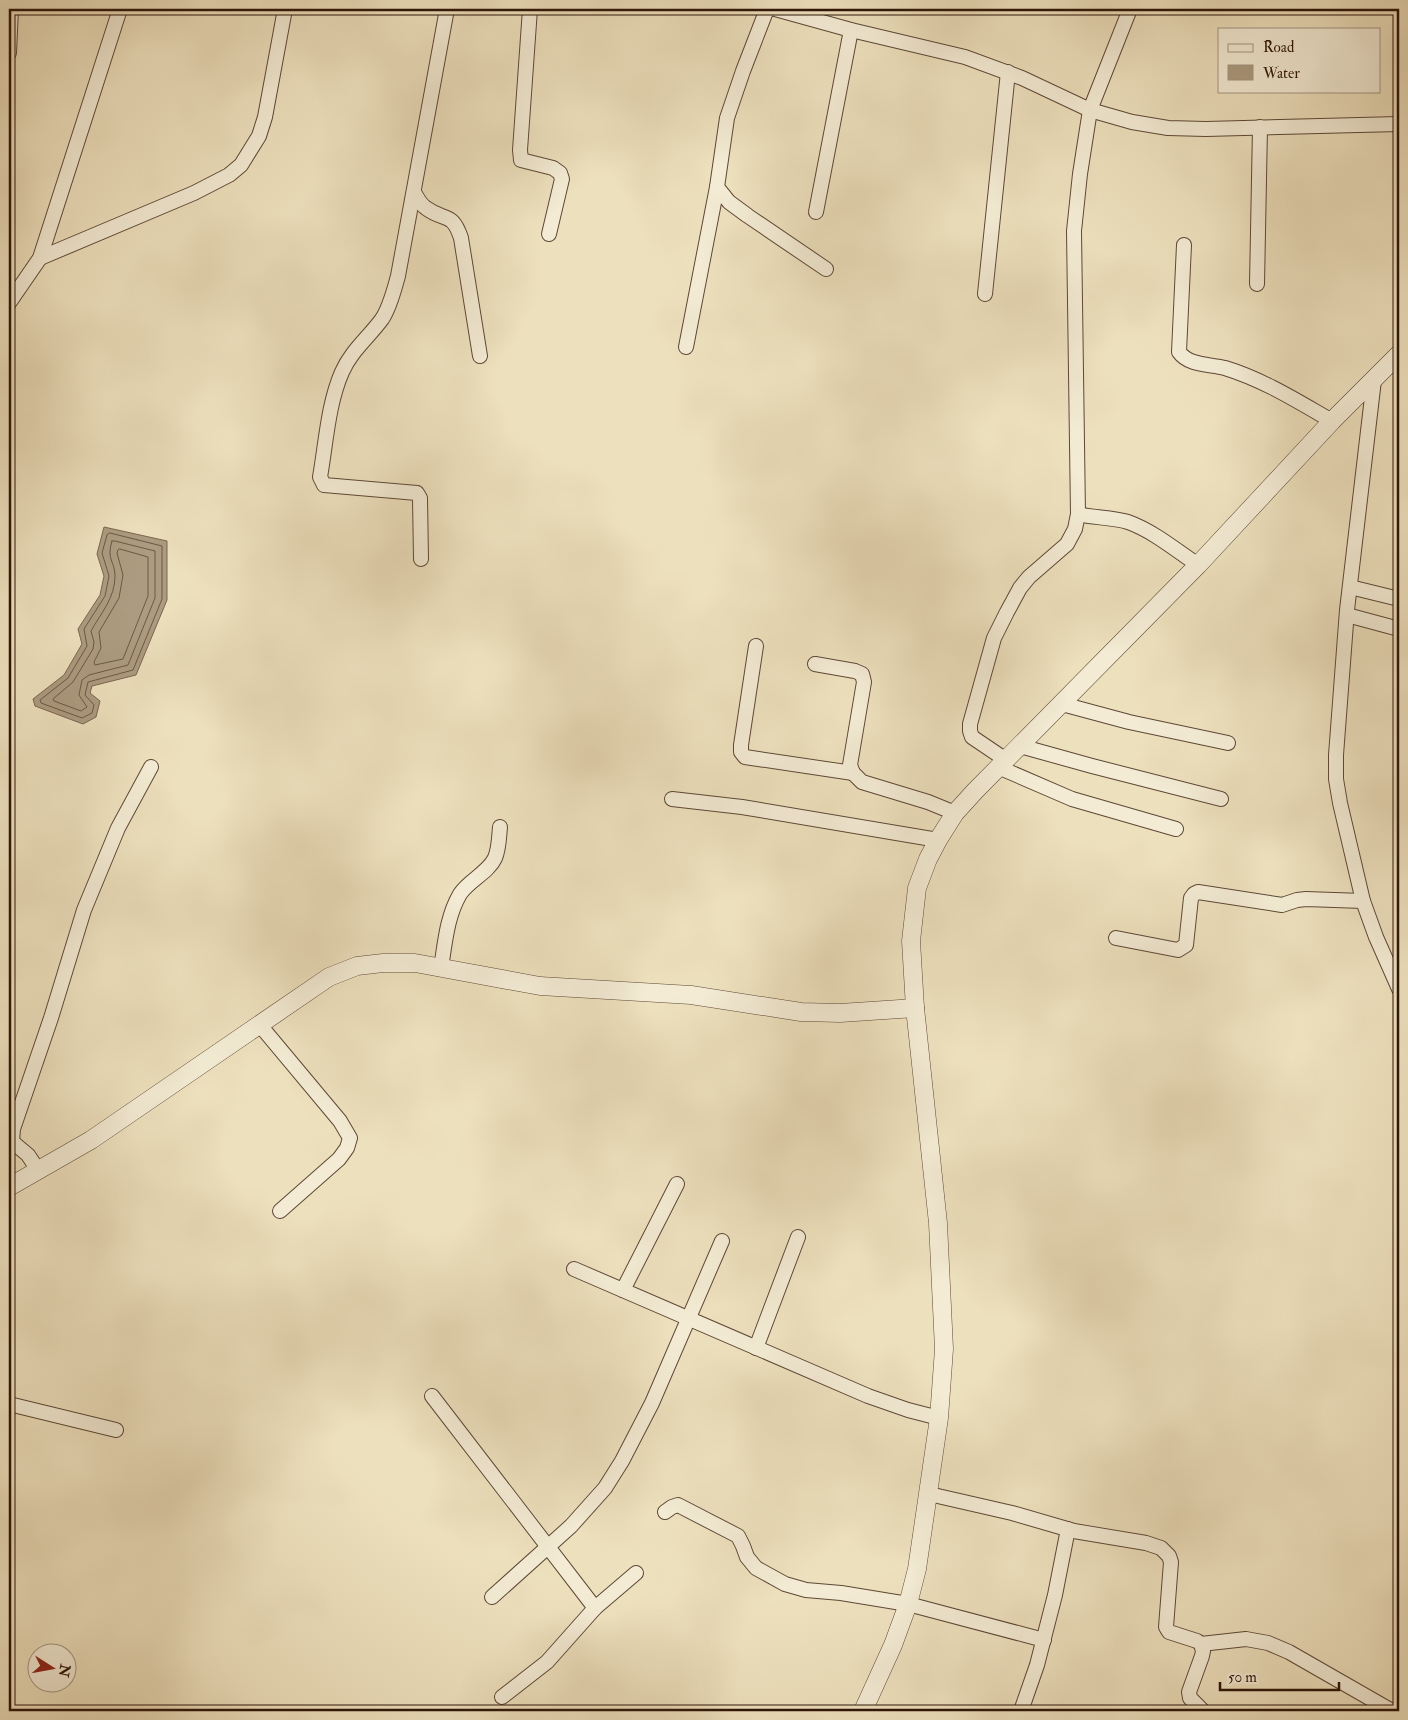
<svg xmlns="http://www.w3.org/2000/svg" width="1408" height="1720" font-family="'IM FELL Double Pica',serif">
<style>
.water{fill:#ac9b80;stroke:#7a6550}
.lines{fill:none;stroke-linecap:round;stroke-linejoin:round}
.shore{stroke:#6d5844;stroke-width:1}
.minor-casing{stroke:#5e4836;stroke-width:16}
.tertiary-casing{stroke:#5e4836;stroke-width:19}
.minor{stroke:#f3ebd4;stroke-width:14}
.tertiary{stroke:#f3ebd4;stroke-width:18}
</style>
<rect width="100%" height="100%" fill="#ede0bd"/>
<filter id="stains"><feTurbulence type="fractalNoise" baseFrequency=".004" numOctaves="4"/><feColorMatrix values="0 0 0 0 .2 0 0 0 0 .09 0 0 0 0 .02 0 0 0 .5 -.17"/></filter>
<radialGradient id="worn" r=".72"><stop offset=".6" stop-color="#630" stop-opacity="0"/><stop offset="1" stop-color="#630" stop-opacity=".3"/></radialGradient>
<polygon class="water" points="104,527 167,541 167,600 136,675 92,686 90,693 100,701 96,717 83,724 35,706 33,699 64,675 82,644 78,629 100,595 104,576 97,554"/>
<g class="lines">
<g class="shore">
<polygon points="110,533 162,546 162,599 133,670 88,682 85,695 94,705 92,713 82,718 41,703 40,700 68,678 87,646 84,629 105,596 109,576 102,553 107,535"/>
<path d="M112,541H115L155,551V598L128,665L89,675L82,680L79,695L87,707L81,711L54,701L53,699L73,682L93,649L94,642L91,631C101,613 115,598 115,576C115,561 106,560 112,541Z"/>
<polygon points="120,549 148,557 148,596 123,659 95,665 94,662 101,648 99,632 119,598 123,575 117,553 118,550"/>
</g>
<g class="minor-casing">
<g id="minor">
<polyline points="530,9 520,150 521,160 553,168 560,173 562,179 549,234"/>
<polyline points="767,9 743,71 727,118 717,187 729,202 748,216 826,269"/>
<polyline points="775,9 851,30 965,57 1022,78 1090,110 1132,122 1168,128 1206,129 1399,124"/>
<polyline points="9,53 11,9"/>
<path d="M414,192C417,198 420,204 426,208C445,222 452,211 461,238L480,356"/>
<polyline points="816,212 851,30"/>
<path d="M1184,245L1179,352C1189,366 1210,364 1225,368C1264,380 1297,401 1332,421"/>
<polyline points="40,258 194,193 229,175 241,165 259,136 265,117 285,9"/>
<polyline points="1257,284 1260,127"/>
<polyline points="985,294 1008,72"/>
<polyline points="9,303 40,258 120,9"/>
<polyline points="686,347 717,187"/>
<polyline points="1374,380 1347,610 1336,755 1336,779 1340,803 1363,901 1376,937 1399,989"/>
<path d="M1078,514C1094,518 1111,517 1128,522C1153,531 1176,550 1198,565"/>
<path d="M421,559L420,498L417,493L324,485L320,477C326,443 328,404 342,372C351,351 369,337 382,319C390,307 394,290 398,276L447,9"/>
<polyline points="1350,587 1399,599"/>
<polyline points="1347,615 1399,629"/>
<polyline points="756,646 741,745 741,752 745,757 853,773"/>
<polyline points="815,664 855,671 862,674 864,682 850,765 853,773 862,782 928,802 955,813"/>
<polyline points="1062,704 1129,722 1228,743"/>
<polyline points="1020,746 1092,766 1221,799"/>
<polyline points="1006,760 972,737 970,731 970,724 994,638 1007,612 1020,588 1029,577 1067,544 1075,529 1078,514 1074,231 1080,174 1090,110 1130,9"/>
<polyline points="998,767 1072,799 1176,829"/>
<polyline points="672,799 742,807 938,840"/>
<polyline points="1116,938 1178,950 1186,945 1191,898 1194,894 1198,892 1282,905 1297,900 1306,899 1363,901"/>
<path d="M441,968C445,943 447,916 460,894C469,880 488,873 495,858C499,849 499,837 500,827"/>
<polyline points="259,1024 340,1121 350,1138 347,1148 339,1159 280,1211"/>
<polyline points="9,1139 28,1155 38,1170"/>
<polyline points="12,1141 13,1129 51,1018 84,910 118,828 151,767"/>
<polyline points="574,1269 868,1396 908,1410 939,1418"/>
<polyline points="623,1290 677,1184"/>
<polyline points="756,1348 798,1237"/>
<polyline points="432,1396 595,1608"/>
<polyline points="9,1404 116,1430"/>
<polyline points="929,1494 1012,1513 1074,1531 1146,1543 1161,1548 1169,1556 1171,1562 1166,1627 1169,1632 1197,1641 1201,1644 1203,1651 1202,1656 1189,1692 1190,1698 1203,1711"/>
<polyline points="665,1512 672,1507 678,1505 738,1536 743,1546 747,1557 756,1568 785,1584 806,1590 841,1593 908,1604 1044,1640"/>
<polyline points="492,1597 571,1526 605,1488 622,1461 652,1403 722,1241"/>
<polyline points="1201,1644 1246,1639 1268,1643 1289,1652 1392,1711"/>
<polyline points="502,1697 547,1662 595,1608 636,1573"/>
<polyline points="1021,1711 1037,1665 1055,1595 1068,1529"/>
</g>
</g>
<g class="tertiary-casing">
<g id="tertiary">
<polyline points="9,1187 91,1140 329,977 357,966 383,963 415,963 540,986 691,995 801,1012 840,1013 915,1008"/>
<polyline points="863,1711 893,1645 908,1604 917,1569 939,1418 944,1349 938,1223 915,1008 911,941 917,888 928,859 938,840 955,813 975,791 1198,565 1332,421 1399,354"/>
</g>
</g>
<use href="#minor" class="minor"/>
<use href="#tertiary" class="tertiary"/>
</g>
<rect width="1408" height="1720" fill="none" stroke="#ede0bd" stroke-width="30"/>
<rect x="10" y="10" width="1388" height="1700" fill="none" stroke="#2e1509" stroke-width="2.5"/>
<rect x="15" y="15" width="1378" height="1690" fill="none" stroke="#2e1509"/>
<rect x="1218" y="28" width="162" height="65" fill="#f3ebd4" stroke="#a49583"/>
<rect x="1228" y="44" width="25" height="8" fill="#f3ebd4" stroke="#a49583"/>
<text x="1263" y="52" font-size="15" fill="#2e1509">Road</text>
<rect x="1228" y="65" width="25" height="15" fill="#ac9b80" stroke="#a49583"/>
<text x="1263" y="78" font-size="15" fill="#2e1509">Water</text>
<g transform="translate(52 1668) rotate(101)"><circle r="24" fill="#f3ebd4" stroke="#a49583"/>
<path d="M0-4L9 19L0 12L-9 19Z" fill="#8f2418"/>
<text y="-8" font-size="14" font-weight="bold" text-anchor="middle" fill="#2e1509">N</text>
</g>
<path d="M1220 1682v8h119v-8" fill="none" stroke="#2e1509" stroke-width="2.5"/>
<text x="1228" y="1682" font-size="15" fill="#2e1509" stroke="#f3ebd4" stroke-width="4" paint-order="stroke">50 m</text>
<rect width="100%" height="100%" filter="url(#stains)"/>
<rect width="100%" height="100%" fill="url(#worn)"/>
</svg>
